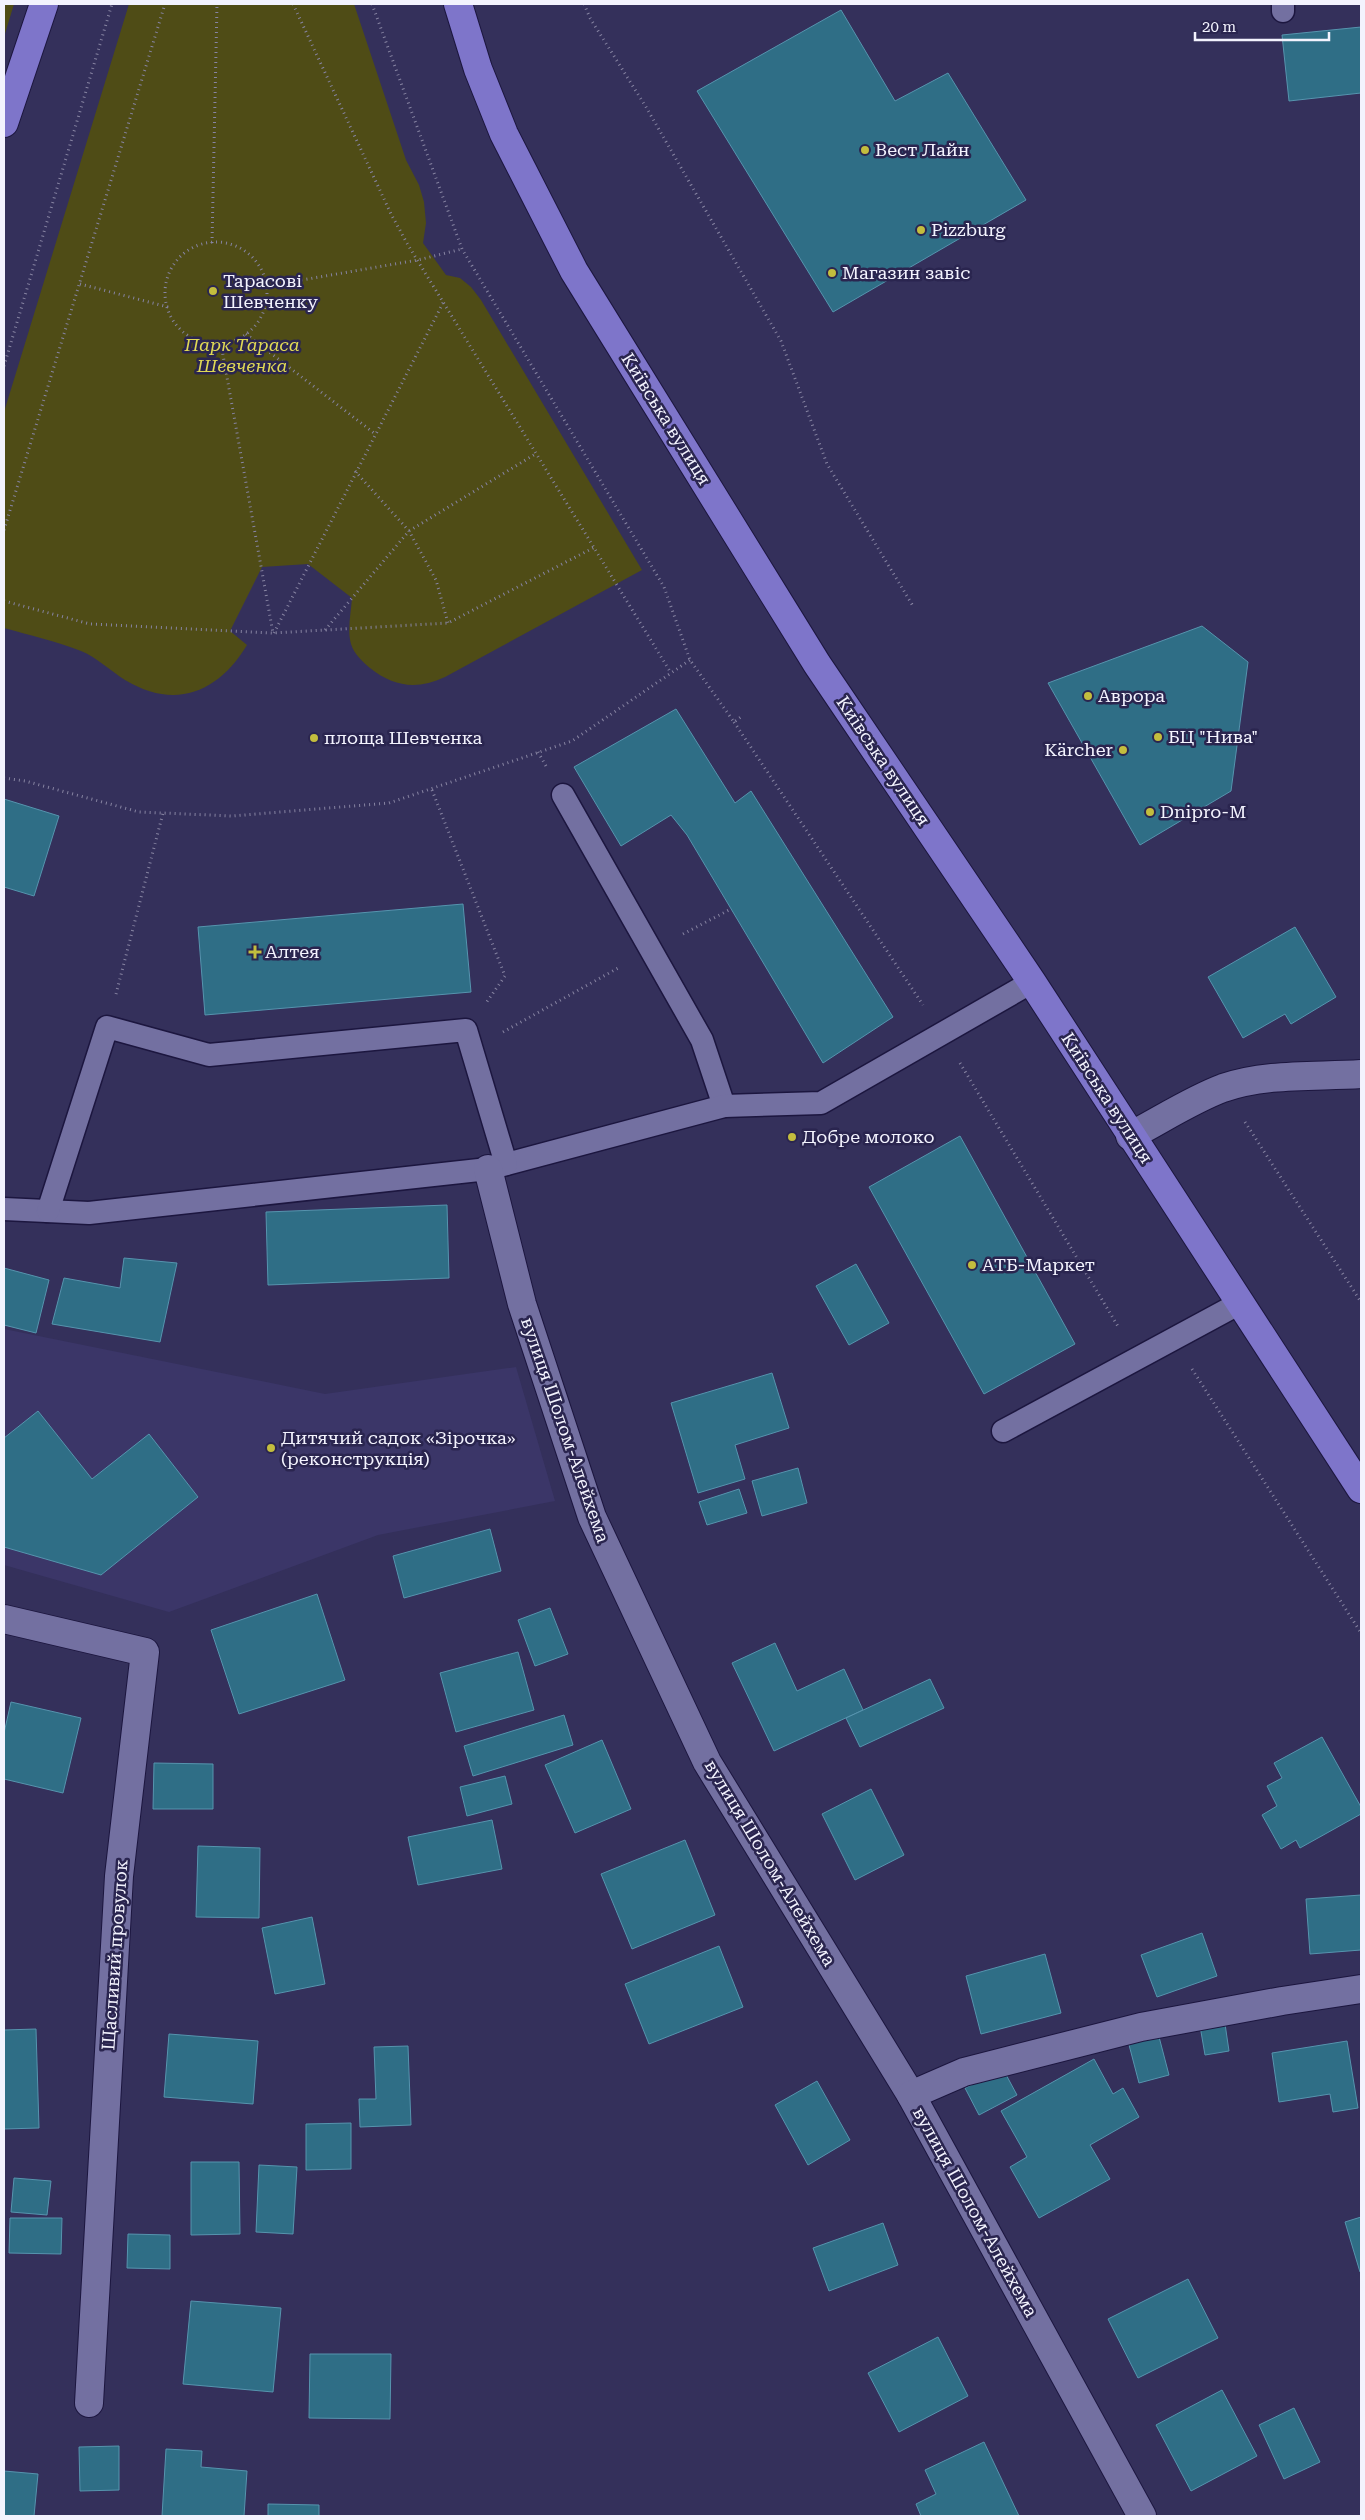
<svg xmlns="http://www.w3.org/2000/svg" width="1365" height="2520" font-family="'Roboto Serif',serif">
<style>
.built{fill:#3b3668}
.green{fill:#4f4c16}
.building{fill:#2f6e86;stroke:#5694ae}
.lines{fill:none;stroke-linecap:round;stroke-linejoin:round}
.lane-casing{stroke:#1c163f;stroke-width:25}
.street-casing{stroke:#1c163f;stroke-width:30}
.primary-casing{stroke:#1c163f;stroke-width:30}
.path{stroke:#8784a2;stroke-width:3;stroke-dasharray:1 4;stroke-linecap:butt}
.lane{stroke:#7370a1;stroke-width:22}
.street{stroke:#7370a1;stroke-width:28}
.primary{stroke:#7e75ca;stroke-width:28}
.poi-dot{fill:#c3bd3e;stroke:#2a254f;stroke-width:2}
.labels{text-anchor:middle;stroke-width:5;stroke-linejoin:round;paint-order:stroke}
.poi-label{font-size:18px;fill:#f3f3fe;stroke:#2a254f;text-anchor:start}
.park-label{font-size:18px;font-style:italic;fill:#e0d955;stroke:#2a254f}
.street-label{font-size:18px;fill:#f3f3fe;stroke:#2a254f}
</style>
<rect width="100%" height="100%" fill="#34305b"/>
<polygon class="built" points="4,1329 325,1394 516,1367 555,1501 378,1535 169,1612 4,1565"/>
<g class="green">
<polygon points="4,4 14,4 4,37"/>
<path d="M129,4H354L406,160L419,185L424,202L426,223L423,243L446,275L460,278L471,287L481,300L642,570L445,677C417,690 394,687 370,668C363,662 354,654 351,644C347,630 351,613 352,598L308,564L262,567L230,631L247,645C218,693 175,710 125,680C111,671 96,657 81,651C56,641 29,635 4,628V412Z"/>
</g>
<g class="building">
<polygon points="841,10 895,101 948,73 1026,200 833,312 697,91"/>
<polygon points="1361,27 1361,93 1289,101 1282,35"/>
<polygon points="1202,626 1248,662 1231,791 1140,845 1048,683"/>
<polygon points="676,709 735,803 751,791 893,1017 823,1063 687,835 671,815 621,846 574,767"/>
<polygon points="4,799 59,816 34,896 4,887"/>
<polygon points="463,904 471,992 205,1015 198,927"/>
<polygon points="1295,927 1336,997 1291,1024 1285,1014 1243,1038 1208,977"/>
<polygon points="960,1136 1075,1344 984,1394 869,1187"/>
<polygon points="447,1205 449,1278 268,1285 266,1212"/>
<polygon points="124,1258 177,1263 160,1342 52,1324 64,1278 120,1288"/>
<polygon points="856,1264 889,1323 849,1345 816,1286"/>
<polygon points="4,1268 49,1280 36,1333 4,1325"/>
<polygon points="772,1373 789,1428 735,1445 745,1479 698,1493 671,1403"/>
<polygon points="38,1411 92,1479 149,1434 198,1497 101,1575 4,1547 4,1438"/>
<polygon points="798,1468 807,1503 762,1516 752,1481"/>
<polygon points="739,1489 747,1513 707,1525 699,1502"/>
<polygon points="490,1529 501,1571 404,1598 393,1556"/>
<polygon points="317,1594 345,1680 239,1714 211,1630"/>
<polygon points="550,1608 568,1654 535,1666 518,1620"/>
<polygon points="775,1643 797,1691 844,1669 863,1710 774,1751 732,1663"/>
<polygon points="518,1652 534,1710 456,1732 440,1673"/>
<polygon points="930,1679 944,1708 860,1747 846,1718"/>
<polygon points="11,1702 81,1718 63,1793 4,1779 4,1733"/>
<polygon points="564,1715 573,1745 473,1776 464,1746"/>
<polygon points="1322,1737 1361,1807 1361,1814 1300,1848 1296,1840 1281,1849 1262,1815 1277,1806 1267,1786 1282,1778 1274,1763"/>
<polygon points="602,1740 631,1809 575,1833 545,1765"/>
<polygon points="154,1763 213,1764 213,1809 153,1809"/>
<polygon points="505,1776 512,1804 467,1816 460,1787"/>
<polygon points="871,1789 904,1855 855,1880 822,1814"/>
<polygon points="492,1820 502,1869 418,1885 408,1837"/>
<polygon points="685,1840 715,1915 632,1949 601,1874"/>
<polygon points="198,1846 260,1848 259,1918 196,1917"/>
<polygon points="1361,1895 1361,1950 1310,1954 1306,1899"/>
<polygon points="312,1917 325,1984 275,1994 262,1928"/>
<polygon points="1202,1933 1217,1976 1157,1997 1141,1955"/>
<polygon points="719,1946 743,2007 649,2044 625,1984"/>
<polygon points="1045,1954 1061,2013 981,2034 966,1976"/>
<polygon points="1224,2017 1229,2051 1205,2055 1199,2020"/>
<polygon points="36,2029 39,2128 4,2129 4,2030"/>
<polygon points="1158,2033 1169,2075 1139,2083 1128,2041"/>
<polygon points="169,2034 258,2041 253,2104 164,2097"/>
<polygon points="1347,2041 1358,2108 1333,2112 1330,2094 1279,2102 1272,2053"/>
<polygon points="408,2046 411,2125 360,2127 359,2099 376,2099 374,2047"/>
<polygon points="1094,2059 1113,2094 1123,2088 1139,2117 1090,2145 1110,2179 1039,2218 1010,2167 1027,2157 1001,2111"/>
<polygon points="1003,2069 1017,2095 979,2115 965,2088"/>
<polygon points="817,2081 850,2140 808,2165 775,2105"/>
<polygon points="351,2123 351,2169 306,2170 306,2124"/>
<polygon points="191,2162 239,2162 240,2234 191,2235"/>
<polygon points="259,2165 297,2167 293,2234 256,2232"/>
<polygon points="14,2178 51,2181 47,2215 11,2212"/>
<polygon points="1361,2217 1361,2271 1360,2272 1345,2222"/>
<polygon points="10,2218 62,2218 61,2254 9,2253"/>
<polygon points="883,2223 898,2265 829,2291 813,2248"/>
<polygon points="128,2234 170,2235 170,2269 127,2268"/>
<polygon points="1188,2279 1218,2338 1138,2378 1108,2319"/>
<polygon points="191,2301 281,2308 273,2392 183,2384"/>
<polygon points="938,2337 968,2396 899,2432 868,2373"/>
<polygon points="310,2354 391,2354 390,2419 309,2418"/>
<polygon points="1222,2390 1257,2456 1191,2491 1156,2425"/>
<polygon points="1294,2408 1320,2462 1284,2479 1259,2425"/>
<polygon points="984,2442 1019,2516 921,2516 916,2504 936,2494 925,2470"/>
<polygon points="119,2446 119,2490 80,2491 79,2447"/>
<polygon points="166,2449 202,2451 201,2467 247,2471 244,2516 162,2516"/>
<polygon points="4,2471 38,2474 34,2516 4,2516"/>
<polygon points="268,2504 319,2505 319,2516 268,2516"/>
</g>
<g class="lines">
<g class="lane-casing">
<g id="lane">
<polyline points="1283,4 1283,11"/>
<polyline points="563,795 702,1040 724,1106"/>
<polyline points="4,1209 89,1213 488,1169 724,1106 821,1103 1032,982"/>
<polyline points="48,1211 107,1027 209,1055 466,1030 506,1164"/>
<polyline points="1003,1431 1240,1303"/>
</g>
</g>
<g class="street-casing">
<g id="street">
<path d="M1130,1136C1161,1120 1191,1100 1223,1088C1266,1073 1316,1077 1361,1074"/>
<polyline points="488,1169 522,1304 592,1517 707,1762 911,2095 1142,2516"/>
<polyline points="4,1619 145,1652 119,1876 89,2403"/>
<polyline points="911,2095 964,2072 1141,2027 1282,2001 1361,1989"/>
</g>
</g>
<g class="primary-casing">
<g id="primary">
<polyline points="458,4 478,69 504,134 574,271 817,664 1032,982 1361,1489"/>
<polyline points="4,123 44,4"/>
</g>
</g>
<g class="path">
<polyline points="293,4 391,214 408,245 671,673"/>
<polyline points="372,4 462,249 664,587 690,660 734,722 742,716"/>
<polyline points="584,4 590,18 646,107 781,341 827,464 913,606"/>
<circle cx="216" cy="293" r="51"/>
<polyline points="212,243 217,4"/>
<polyline points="80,284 168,307"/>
<polyline points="267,286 418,260 462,249"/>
<polyline points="246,334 374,433"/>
<polyline points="221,344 273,633"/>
<polyline points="4,366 112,4"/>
<polyline points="355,471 409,531 436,580 448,623"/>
<polyline points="4,530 165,4"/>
<polyline points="4,601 90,624 273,633 448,623 595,547"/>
<polyline points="325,630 409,531 537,453"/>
<polyline points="274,633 444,301"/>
<polyline points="734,722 923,1005"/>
<polyline points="538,752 546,766"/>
<polyline points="4,778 25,781 139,812 232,816 389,803 572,741 690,660"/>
<polyline points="432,790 505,976 486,1003"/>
<polyline points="683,934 731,909"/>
<polyline points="116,994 163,813"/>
<polyline points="503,1032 620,967"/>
<polyline points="960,1063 1119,1328"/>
<polyline points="1245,1122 1361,1302"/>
<polyline points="1192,1369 1361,1633"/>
</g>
<use href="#lane" class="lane"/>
<use href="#street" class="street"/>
<use href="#primary" class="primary"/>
</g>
<g class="poi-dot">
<circle cx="865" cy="150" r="5"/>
<circle cx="921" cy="230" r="5"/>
<circle cx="832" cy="273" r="5"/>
<circle cx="213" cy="291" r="5"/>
<circle cx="1088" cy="696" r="5"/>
<circle cx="1158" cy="737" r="5"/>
<circle cx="314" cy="738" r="5"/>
<circle cx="1123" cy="750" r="5"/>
<circle cx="1150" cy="812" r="5"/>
<path d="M252.5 944.5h5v5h5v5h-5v5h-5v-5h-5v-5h5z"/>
<circle cx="792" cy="1137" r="5"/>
<circle cx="972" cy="1265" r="5"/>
<circle cx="271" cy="1448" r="5"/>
</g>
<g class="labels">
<g class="poi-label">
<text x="875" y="156">Вест Лайн</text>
<text x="931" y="236">Pizzburg</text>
<text x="842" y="279">Магазин завіс</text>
<text x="223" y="287">Тарасові<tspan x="223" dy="21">Шевченку</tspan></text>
<text x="1098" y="702">Аврора</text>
<text x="1168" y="743">БЦ "Нива"</text>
<text x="324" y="744">площа Шевченка</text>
<text x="1113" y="756" text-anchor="end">Kärcher</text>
<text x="1160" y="818">Dnipro-M</text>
<text x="265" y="958">Алтея</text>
<text x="802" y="1143">Добре молоко</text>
<text x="982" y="1271">АТБ-Маркет</text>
<text x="281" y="1444">Дитячий садок «Зірочка»<tspan x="281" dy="21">(реконструкція)</tspan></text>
</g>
<g class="park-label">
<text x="242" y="351">Парк Тараса<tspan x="242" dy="21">Шевченка</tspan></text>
</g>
<g class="street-label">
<text transform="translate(666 419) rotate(58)" y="6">Київська вулиця</text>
<text transform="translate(883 761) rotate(56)" y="6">Київська вулиця</text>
<text transform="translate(1107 1098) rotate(57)" y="6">Київська вулиця</text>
<text transform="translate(565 1430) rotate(71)" y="6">вулиця Шолом-Алейхема</text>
<text transform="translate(770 1863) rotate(59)" y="6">вулиця Шолом-Алейхема</text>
<text transform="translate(115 1955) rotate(-86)" y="6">Щасливий провулок</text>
<text transform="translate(975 2212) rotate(61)" y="6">вулиця Шолом-Алейхема</text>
</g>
</g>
<rect width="1365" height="2520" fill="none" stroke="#f3f3fe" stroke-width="10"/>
<path d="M1195 32v8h134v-8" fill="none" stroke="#f3f3fe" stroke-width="2.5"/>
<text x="1202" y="32" font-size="15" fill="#f3f3fe" stroke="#2a254f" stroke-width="4" paint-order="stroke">20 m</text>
</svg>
